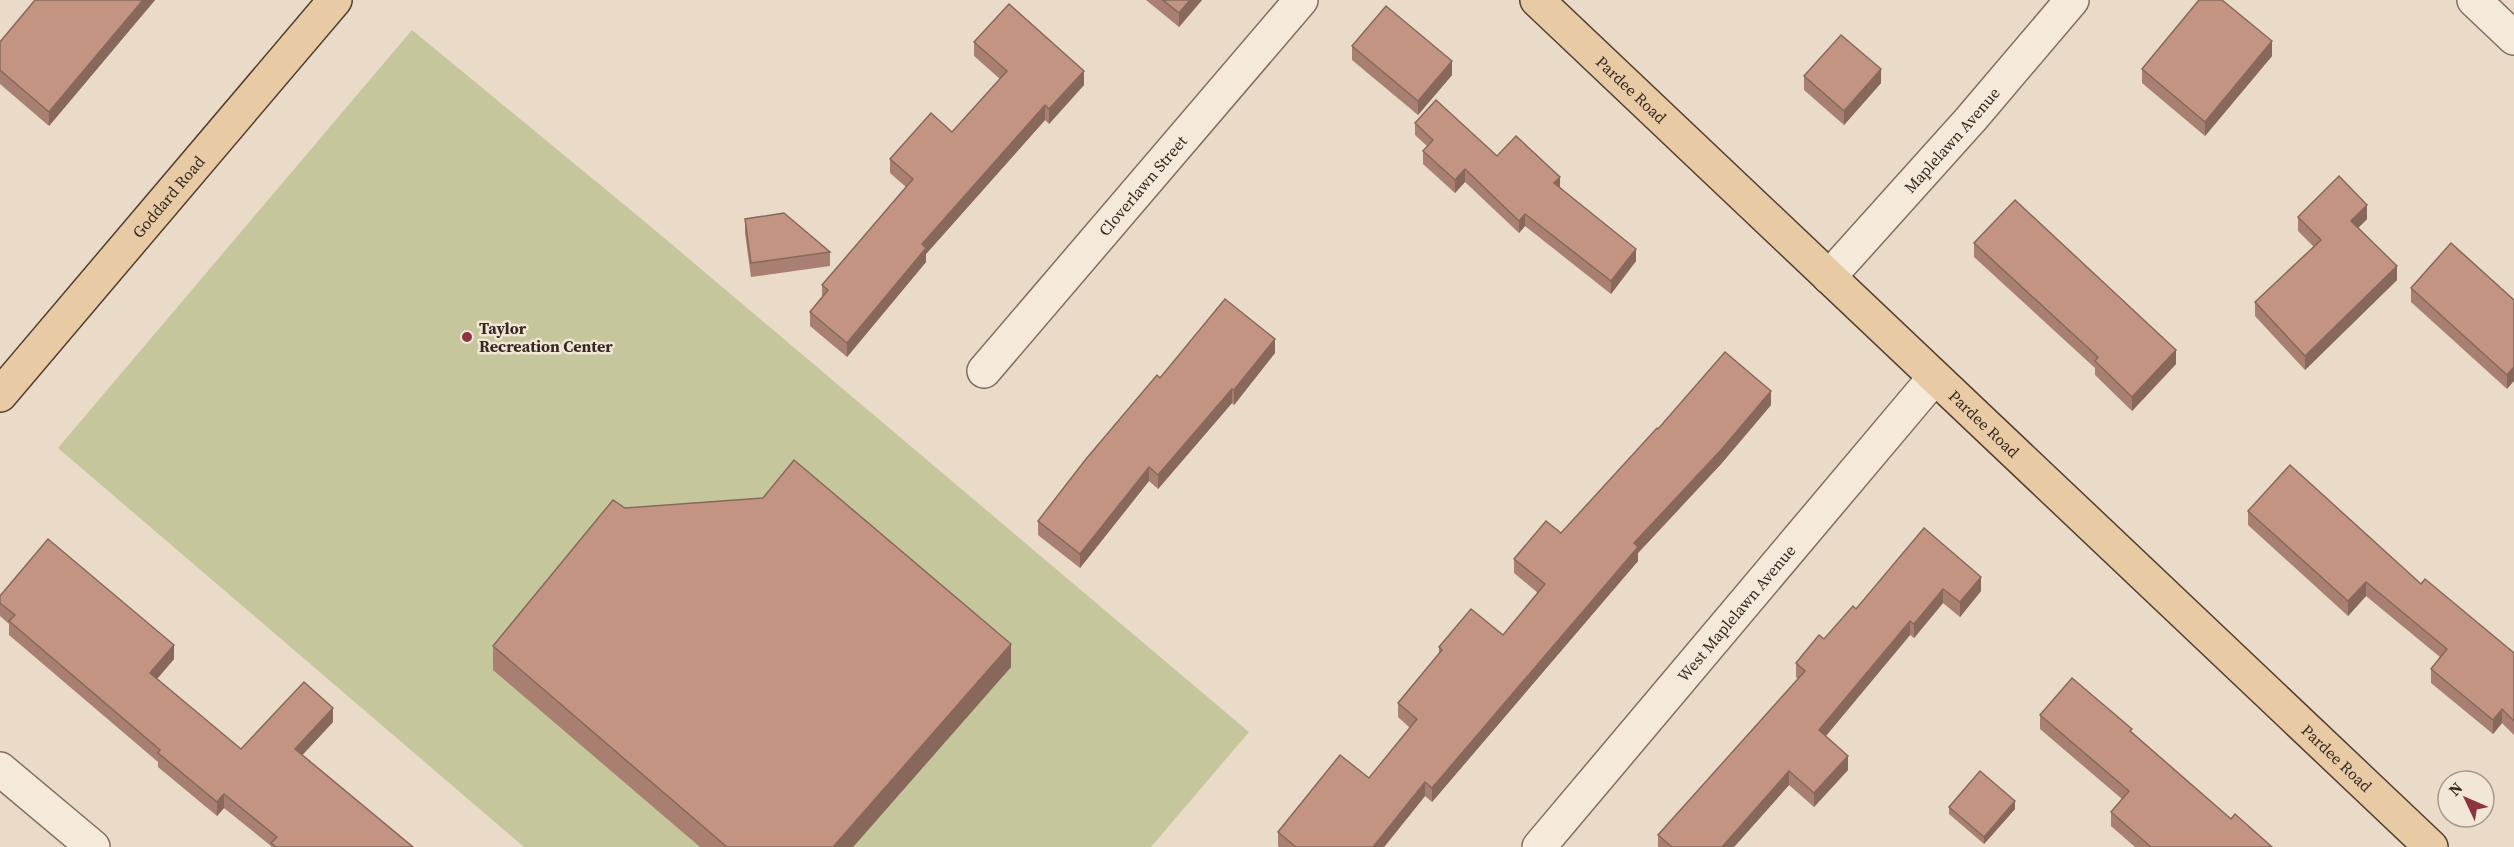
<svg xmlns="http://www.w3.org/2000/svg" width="2514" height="847" font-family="'Source Serif 4',serif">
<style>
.grass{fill:#c6c69c}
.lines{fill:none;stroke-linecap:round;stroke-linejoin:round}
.minor-casing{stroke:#836d5f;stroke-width:36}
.major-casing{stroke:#523d32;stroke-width:36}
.minor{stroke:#f5e9da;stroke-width:33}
.major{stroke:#e8caa4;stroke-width:33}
.wall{fill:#a87f70}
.shaded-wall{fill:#88685b}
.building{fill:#c39482;stroke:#88685b;stroke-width:1.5}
.poi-dot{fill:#8c3542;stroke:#f2e6d6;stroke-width:2}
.labels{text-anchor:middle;stroke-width:5;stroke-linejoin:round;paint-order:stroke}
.street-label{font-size:16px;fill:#352821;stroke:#f2e6d6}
.poi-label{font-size:16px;font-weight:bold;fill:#352821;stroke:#f2e6d6;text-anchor:start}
</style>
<rect width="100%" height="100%" fill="#e9dbc7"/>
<polygon class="grass" points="412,30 650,226 1249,732 1151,847 524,847 58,448"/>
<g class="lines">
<g class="minor-casing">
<g id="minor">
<polyline points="2474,0 2514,38"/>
<path id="s1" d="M1829,277L1971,119L2072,0"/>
<path id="s2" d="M984,371L1301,0"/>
<polyline points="0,769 93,847"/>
<path id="s3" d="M1539,847L1934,378"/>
</g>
</g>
<g class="major-casing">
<g id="major">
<path id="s4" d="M1537,0L2431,847"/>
<path id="s5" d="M0,395L335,0"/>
</g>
</g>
<use href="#minor" class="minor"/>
<use href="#major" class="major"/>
</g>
<g class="wall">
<polygon points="155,0 49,126 0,84 0,42"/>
<polygon points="1146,0 1202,0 1179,27"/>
<polygon points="974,42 1084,85 1049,124 1045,120 926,254 926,262 847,357 810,326 810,312 822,297 822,285 906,187 890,173 890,159 952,132 1000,79 974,56"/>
<polygon points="1352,46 1452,75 1418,115 1352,60"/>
<polygon points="2272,56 2205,136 2142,83 2142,69"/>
<polygon points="1804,76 1881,83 1844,125 1804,90"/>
<polygon points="1415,123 1497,156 1560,187 1636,261 1611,294 1525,226 1519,233 1465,182 1455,193 1423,164 1423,151 1427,146 1415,135"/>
<polygon points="2298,217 2367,219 2358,228 2397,280 2305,370 2255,316 2255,302 2314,247 2298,231"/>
<polygon points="745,219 830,252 830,266 751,277 745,233"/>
<polygon points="1974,243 2176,364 2132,411 2095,375 2095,368 1974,257"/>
<polygon points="2411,288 2514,300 2507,389 2411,302"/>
<polygon points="1275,353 1234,405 1232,403 1158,489 1149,481 1080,568 1038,535 1038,521 1160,378"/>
<polygon points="1771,405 1721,464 1638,553 1638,561 1432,802 1425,796 1384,847 1279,847 1278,846 1278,832 1369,778 1410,728 1398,717 1398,703 1439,653 1439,647 1503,635 1538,593 1514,573 1514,559 1561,533 1658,429"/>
<polygon points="625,508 1011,667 853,847 700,847 493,670 493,646"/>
<polygon points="2248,511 2421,584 2514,653 2514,735 2502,723 2493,734 2431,683 2431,669 2440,657 2366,596 2348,616 2248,525"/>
<polygon points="1924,528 1981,591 1960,617 1943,603 1914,638 1910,635 1826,736 1848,770 1814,807 1789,785 1734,847 1658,847 1658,835 1798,679 1796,677 1796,663 1824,639 1856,609"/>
<polygon points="0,596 174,659 157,679 241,749 333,722 302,755 413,847 271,847 271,846 224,808 217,816 158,767 158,762 9,635 9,624 0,616"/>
<polygon points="2040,715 2132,732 2231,819 2272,847 2135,847 2111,826 2111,812 2122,799 2040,729"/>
<polygon points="1949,807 2015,809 1984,844 1949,814"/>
</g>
<g class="shaded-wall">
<polygon points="143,0 155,0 49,126 49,112"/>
<polygon points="1190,0 1202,0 1179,27 1179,13"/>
<polygon points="2272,41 2272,56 2205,136 2205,122"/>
<polygon points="1452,61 1452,75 1418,115 1418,101"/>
<polygon points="1881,69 1881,83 1844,125 1844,111"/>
<polygon points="1084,71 1084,85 1049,124 1049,109"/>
<polygon points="1045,105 1045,120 926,254 926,262 847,357 847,343 922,244"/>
<polygon points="1465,169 1465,182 1455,193 1455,180"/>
<polygon points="1560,177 1560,189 1554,183"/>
<polygon points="2367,205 2367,219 2351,235 2351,221"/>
<polygon points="1525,214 1525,226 1519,233 1519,221"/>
<polygon points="1636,249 1636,261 1611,294 1611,281"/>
<polygon points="2397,266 2397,280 2305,370 2305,356"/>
<polygon points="1275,339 1275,353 1234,405 1234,390"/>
<polygon points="2176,350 2176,364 2132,411 2132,397"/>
<polygon points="2514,367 2514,381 2507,389 2507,375"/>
<polygon points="1232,389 1232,403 1158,489 1158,475"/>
<polygon points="1771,391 1771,405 1721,464 1638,553 1638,561 1432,802 1432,788 1634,543"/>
<polygon points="1149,467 1149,481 1080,568 1080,554"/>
<polygon points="1981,577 1981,591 1960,617 1960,602"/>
<polygon points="2366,582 2366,596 2348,616 2348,601"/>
<polygon points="1943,589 1943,603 1914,638 1914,624"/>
<polygon points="1910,621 1910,635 1819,744 1819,730"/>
<polygon points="1011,644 1011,667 853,847 833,847"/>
<polygon points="174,645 174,659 150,687 150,673"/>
<polygon points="333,708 333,722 295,763 295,749"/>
<polygon points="2502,709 2502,723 2493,734 2493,720"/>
<polygon points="1848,756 1848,770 1814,807 1814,793"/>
<polygon points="1789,771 1789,785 1734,847 1722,847"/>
<polygon points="1425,782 1425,796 1384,847 1373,847"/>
<polygon points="224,794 224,808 217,816 217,802"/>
<polygon points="2015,801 2015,809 1984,844 1984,837"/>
</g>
<g class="building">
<polygon points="35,0 143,0 49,112 0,70 0,42"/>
<polygon points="1163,0 1190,0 1179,13"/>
<polygon points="2199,0 2222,0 2272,41 2205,122 2142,69"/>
<polygon points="1009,4 1084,71 1049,109 1045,105 922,244 926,248 847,343 810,312 828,290 822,285 913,179 890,159 931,113 952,132 1007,71 974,42"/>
<polygon points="1386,6 1452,61 1418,101 1352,46"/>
<polygon points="1841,35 1881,69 1844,111 1804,76"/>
<polygon points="1436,100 1497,156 1516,136 1560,177 1554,183 1636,249 1611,281 1525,214 1519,221 1465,169 1455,180 1423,151 1433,140 1415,123"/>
<polygon points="2339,176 2367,205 2351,221 2397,266 2305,356 2255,302 2321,240 2298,217"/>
<polygon points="2015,200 2176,350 2132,397 2095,361 2098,357 1974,243"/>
<polygon points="784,213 830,252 751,263 745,219"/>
<polygon points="2451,243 2514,300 2514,367 2507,375 2411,288"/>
<polygon points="1225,299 1275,339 1234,390 1232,389 1158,475 1149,467 1080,554 1038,521 1086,459 1157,375 1160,378"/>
<polygon points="1725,352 1771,391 1721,450 1634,543 1638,547 1432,788 1425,782 1373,847 1296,847 1278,832 1340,755 1369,778 1417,719 1398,703 1442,650 1439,647 1471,609 1503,635 1545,584 1514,559 1546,521 1561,533 1657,428 1658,429"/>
<polygon points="794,460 1011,644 833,847 727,847 493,646 613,500 625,508 763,498"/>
<polygon points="2290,465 2421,584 2425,579 2514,653 2514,721 2502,709 2493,720 2431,669 2447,649 2366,582 2348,601 2248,511"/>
<polygon points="1924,528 1981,577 1960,602 1943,589 1914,624 1910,621 1819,730 1848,756 1814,793 1789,771 1722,847 1672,847 1658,835 1805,671 1796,663 1819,635 1824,639 1853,606 1856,609"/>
<polygon points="48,539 174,645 150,673 241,749 304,682 333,708 295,749 413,847 276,847 271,843 277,837 224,794 217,802 158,753 160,750 9,621 15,615 0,603 0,596"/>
<polygon points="2072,678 2132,729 2130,731 2231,819 2235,814 2272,847 2151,847 2111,812 2129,791 2040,715"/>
<polygon points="1980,771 2015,801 1984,837 1949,807"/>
</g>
<circle class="poi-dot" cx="467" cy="337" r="6"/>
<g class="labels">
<g class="street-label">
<text dy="6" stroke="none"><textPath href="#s4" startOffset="130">Pardee Road</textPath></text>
<text dy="6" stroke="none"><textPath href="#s1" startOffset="184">Maplelawn Avenue</textPath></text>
<text dy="6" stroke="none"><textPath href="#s2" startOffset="244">Cloverlawn Street</textPath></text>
<text dy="6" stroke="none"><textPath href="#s5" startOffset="260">Goddard Road</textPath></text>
<text dy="6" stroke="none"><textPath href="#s4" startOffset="616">Pardee Road</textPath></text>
<text dy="6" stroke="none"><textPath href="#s3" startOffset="306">West Maplelawn Avenue</textPath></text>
<text dy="6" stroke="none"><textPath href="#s4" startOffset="1102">Pardee Road</textPath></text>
</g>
<g class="poi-label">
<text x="479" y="334">Taylor<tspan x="479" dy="18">Recreation Center</tspan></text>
</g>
</g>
<g transform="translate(2466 799) rotate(314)"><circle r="28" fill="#f2e6d6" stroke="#a69a8e" stroke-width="1.5"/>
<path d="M0-4.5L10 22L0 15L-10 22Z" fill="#8c3542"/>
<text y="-9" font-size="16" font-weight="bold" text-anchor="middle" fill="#352821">N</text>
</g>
</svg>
